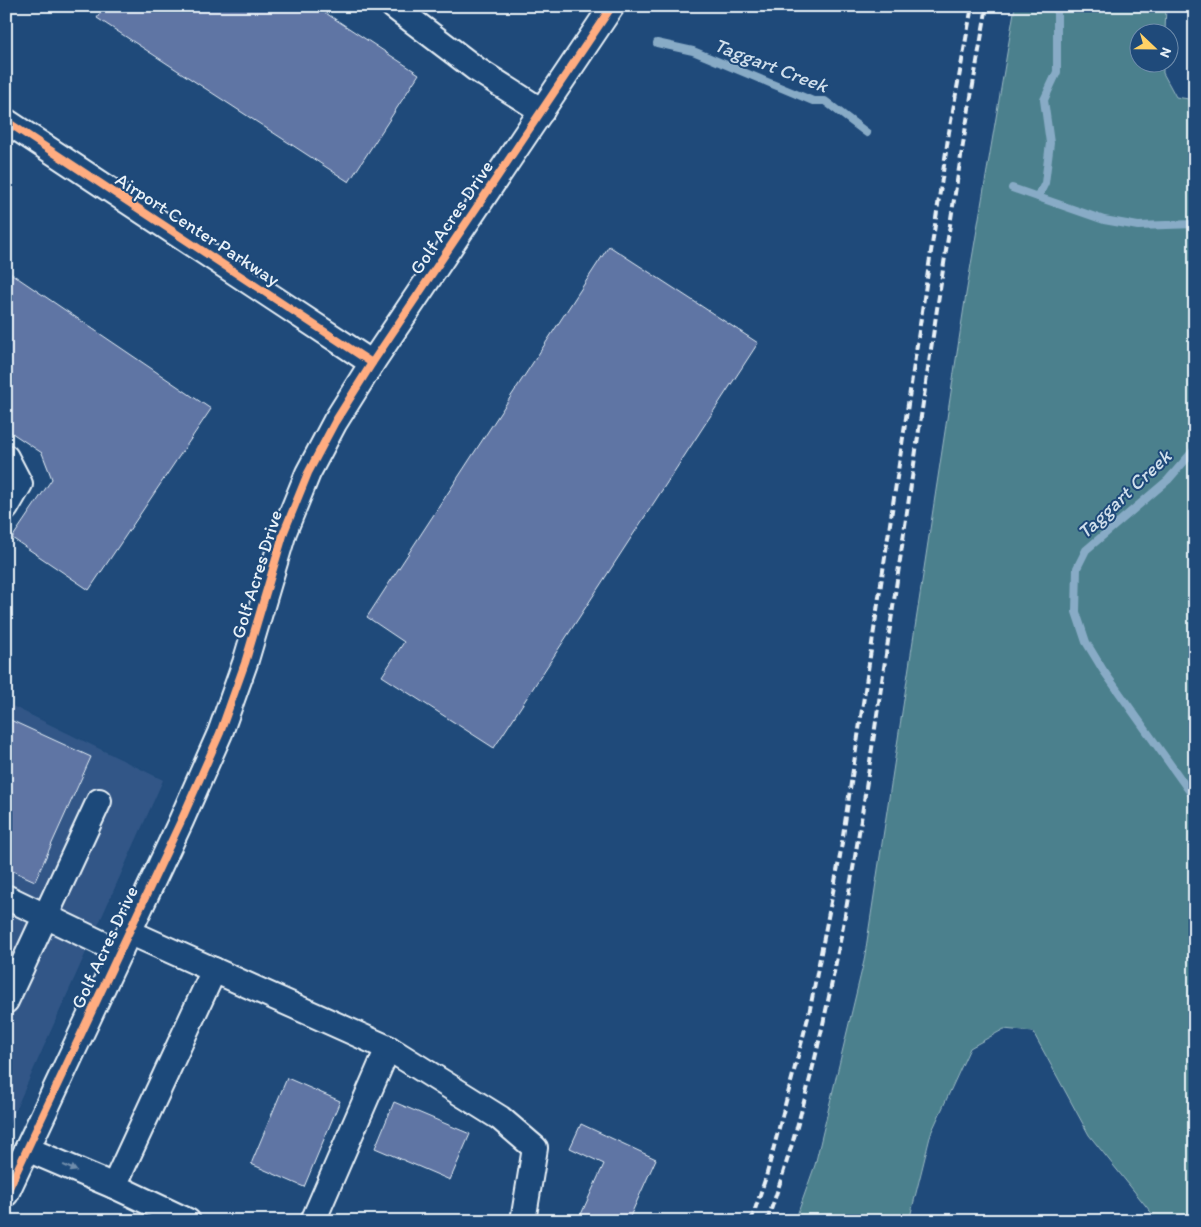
<svg xmlns="http://www.w3.org/2000/svg" width="1201" height="1227" font-family="Itim,sans-serif">
<style>
.built{fill:#325787}
.green{fill:#4c808d;stroke:#9ab8c2}
.lines{fill:none;stroke-linecap:round;stroke-linejoin:round}
.stream{stroke:#88abc6;stroke-width:8}
.building{fill:#5e74a4;stroke:#e8f1f8}
.minor-casing{stroke:#e8f1f8;stroke-width:28}
.minor{stroke:#1f4a7a;stroke-width:24}
.rail{stroke:#e8f1f8;stroke-width:4;stroke-dasharray:8 4;stroke-linecap:butt}
.cycleway-casing{stroke:#1f4a7a;stroke-width:11}
.cycleway{stroke:#ffac80;stroke-width:8}
.oneway{fill:#6f8dac}
.labels{text-anchor:middle;stroke-width:4;stroke-linejoin:round;paint-order:stroke}
.street-label{font-size:19px;fill:#e8f1f8;stroke:#1f4a7a}
.water-label{font-size:20px;font-style:italic;fill:#d0dfec;stroke:#1f4a7a}
</style>
<rect width="100%" height="100%" fill="#1f4a7a"/>
<filter id="ink" filterUnits="userSpaceOnUse"><feTurbulence type="fractalNoise" baseFrequency=".02" numOctaves="2"/><feDisplacementMap in="SourceGraphic" scale="10" xChannelSelector="R" yChannelSelector="G"/><feConvolveMatrix kernelMatrix="1 2 1 2 8 2 1 2 1" color-interpolation-filters="sRGB"/></filter>
<g filter="url(#ink)">
<polygon class="built" points="6,703 163,780 6,1131"/>
<polygon class="green" points="1015,6 1166,6 1165,32 1138,32 1138,62 1163,63 1163,73 1176,97 1195,100 1195,1221 1158,1221 1089,1135 1033,1032 1004,1029 970,1048 931,1133 909,1221 795,1221 815,1165 864,961 966,294"/>
<g class="lines">
<g class="stream">
<polyline points="657,43 693,51 813,101 825,101 867,133"/>
<polyline points="1012,188 1104,220 1138,226 1195,224"/>
<polyline points="1038,197 1045,183 1050,143 1044,100 1057,72 1057,6"/>
<polyline points="1195,449 1168,480 1086,550 1077,568 1076,612 1086,642 1103,670 1195,799"/>
</g>
</g>
<g class="building">
<polygon points="105,6 315,6 419,74 349,182 97,18"/>
<polygon points="609,246 758,343 494,748 382,676 404,642 367,617"/>
<polygon points="6,270 211,409 89,590 12,538 52,479 42,453 6,429"/>
<polygon points="6,718 91,757 35,881 6,868"/>
<polygon points="287,1078 340,1101 304,1187 251,1164"/>
<polygon points="394,1102 470,1134 450,1180 375,1148"/>
<polygon points="581,1124 656,1159 628,1221 578,1221 604,1164 570,1148"/>
</g>
<g class="lines">
<g class="minor-casing">
<g id="minor">
<polyline points="393,6 476,69 542,111"/>
<polyline points="6,121 372,363"/>
<polyline points="6,457 20,484 6,508"/>
<polyline points="6,897 120,952"/>
<polyline points="129,932 388,1048 313,1221"/>
<polyline points="6,1001 99,801"/>
<polyline points="388,1048 500,1118 535,1148 523,1221"/>
<polyline points="27,1149 114,1186"/>
<polyline points="6,1194 181,821 220,733 245,663 284,532 308,473 335,422 372,363 612,6"/>
<polyline points="188,1221 114,1186 214,970"/>
</g>
</g>
<use href="#minor" class="minor"/>
<g class="rail">
<polyline points="751,1221 766,1177 809,1014 840,856 949,132 972,6"/>
<path d="M767,1221C829,1047 855,863 882,681C916,456 946,230 987,6"/>
</g>
<g class="cycleway-casing">
<g id="cycleway">
<polyline points="6,121 372,363"/>
<polyline points="6,1194 181,821 220,733 245,663 284,532 308,473 335,422 372,363 612,6"/>
</g>
</g>
<use href="#cycleway" class="cycleway"/>
</g>
<defs><path id="oneway-solid" d="M-6-.8H1V-3.2L6.5 0L1 3.2V.8H-6Z" transform="scale(1.25)"/></defs>
<use class="oneway" href="#oneway-solid" transform="translate(70 1168) rotate(24)"/>
</g>
<g class="labels">
<g class="street-label">
<text transform="translate(451 217) rotate(-56)" y="7">Golf Acres Drive</text>
<text transform="translate(198 229) rotate(33)" y="7">Airport Center Parkway</text>
<text transform="translate(256 574) rotate(-73)" y="7">Golf Acres Drive</text>
<text transform="translate(104 947) rotate(-65)" y="7">Golf Acres Drive</text>
</g>
<g class="water-label">
<text transform="translate(771 65) rotate(21)" y="7">Taggart Creek</text>
<text transform="translate(1124 494) rotate(-43)" y="7">Taggart Creek</text>
</g>
</g>
<rect width="1201" height="1227" fill="none" stroke="#1f4a7a" stroke-width="25"/>
<rect x="12" y="12" width="1176" height="1202" fill="none" stroke="#e8f1f8" stroke-width="2" filter="url(#ink)"/>
<g transform="translate(1154 48) rotate(112)"><circle r="24" fill="#1f4a7a" stroke="#6f8dac"/>
<path d="M0-4L9 19L0 12L-9 19Z" fill="#ffd166"/>
<text y="-8" font-size="14" font-weight="bold" text-anchor="middle" fill="#e8f1f8">N</text>
</g>
</svg>
